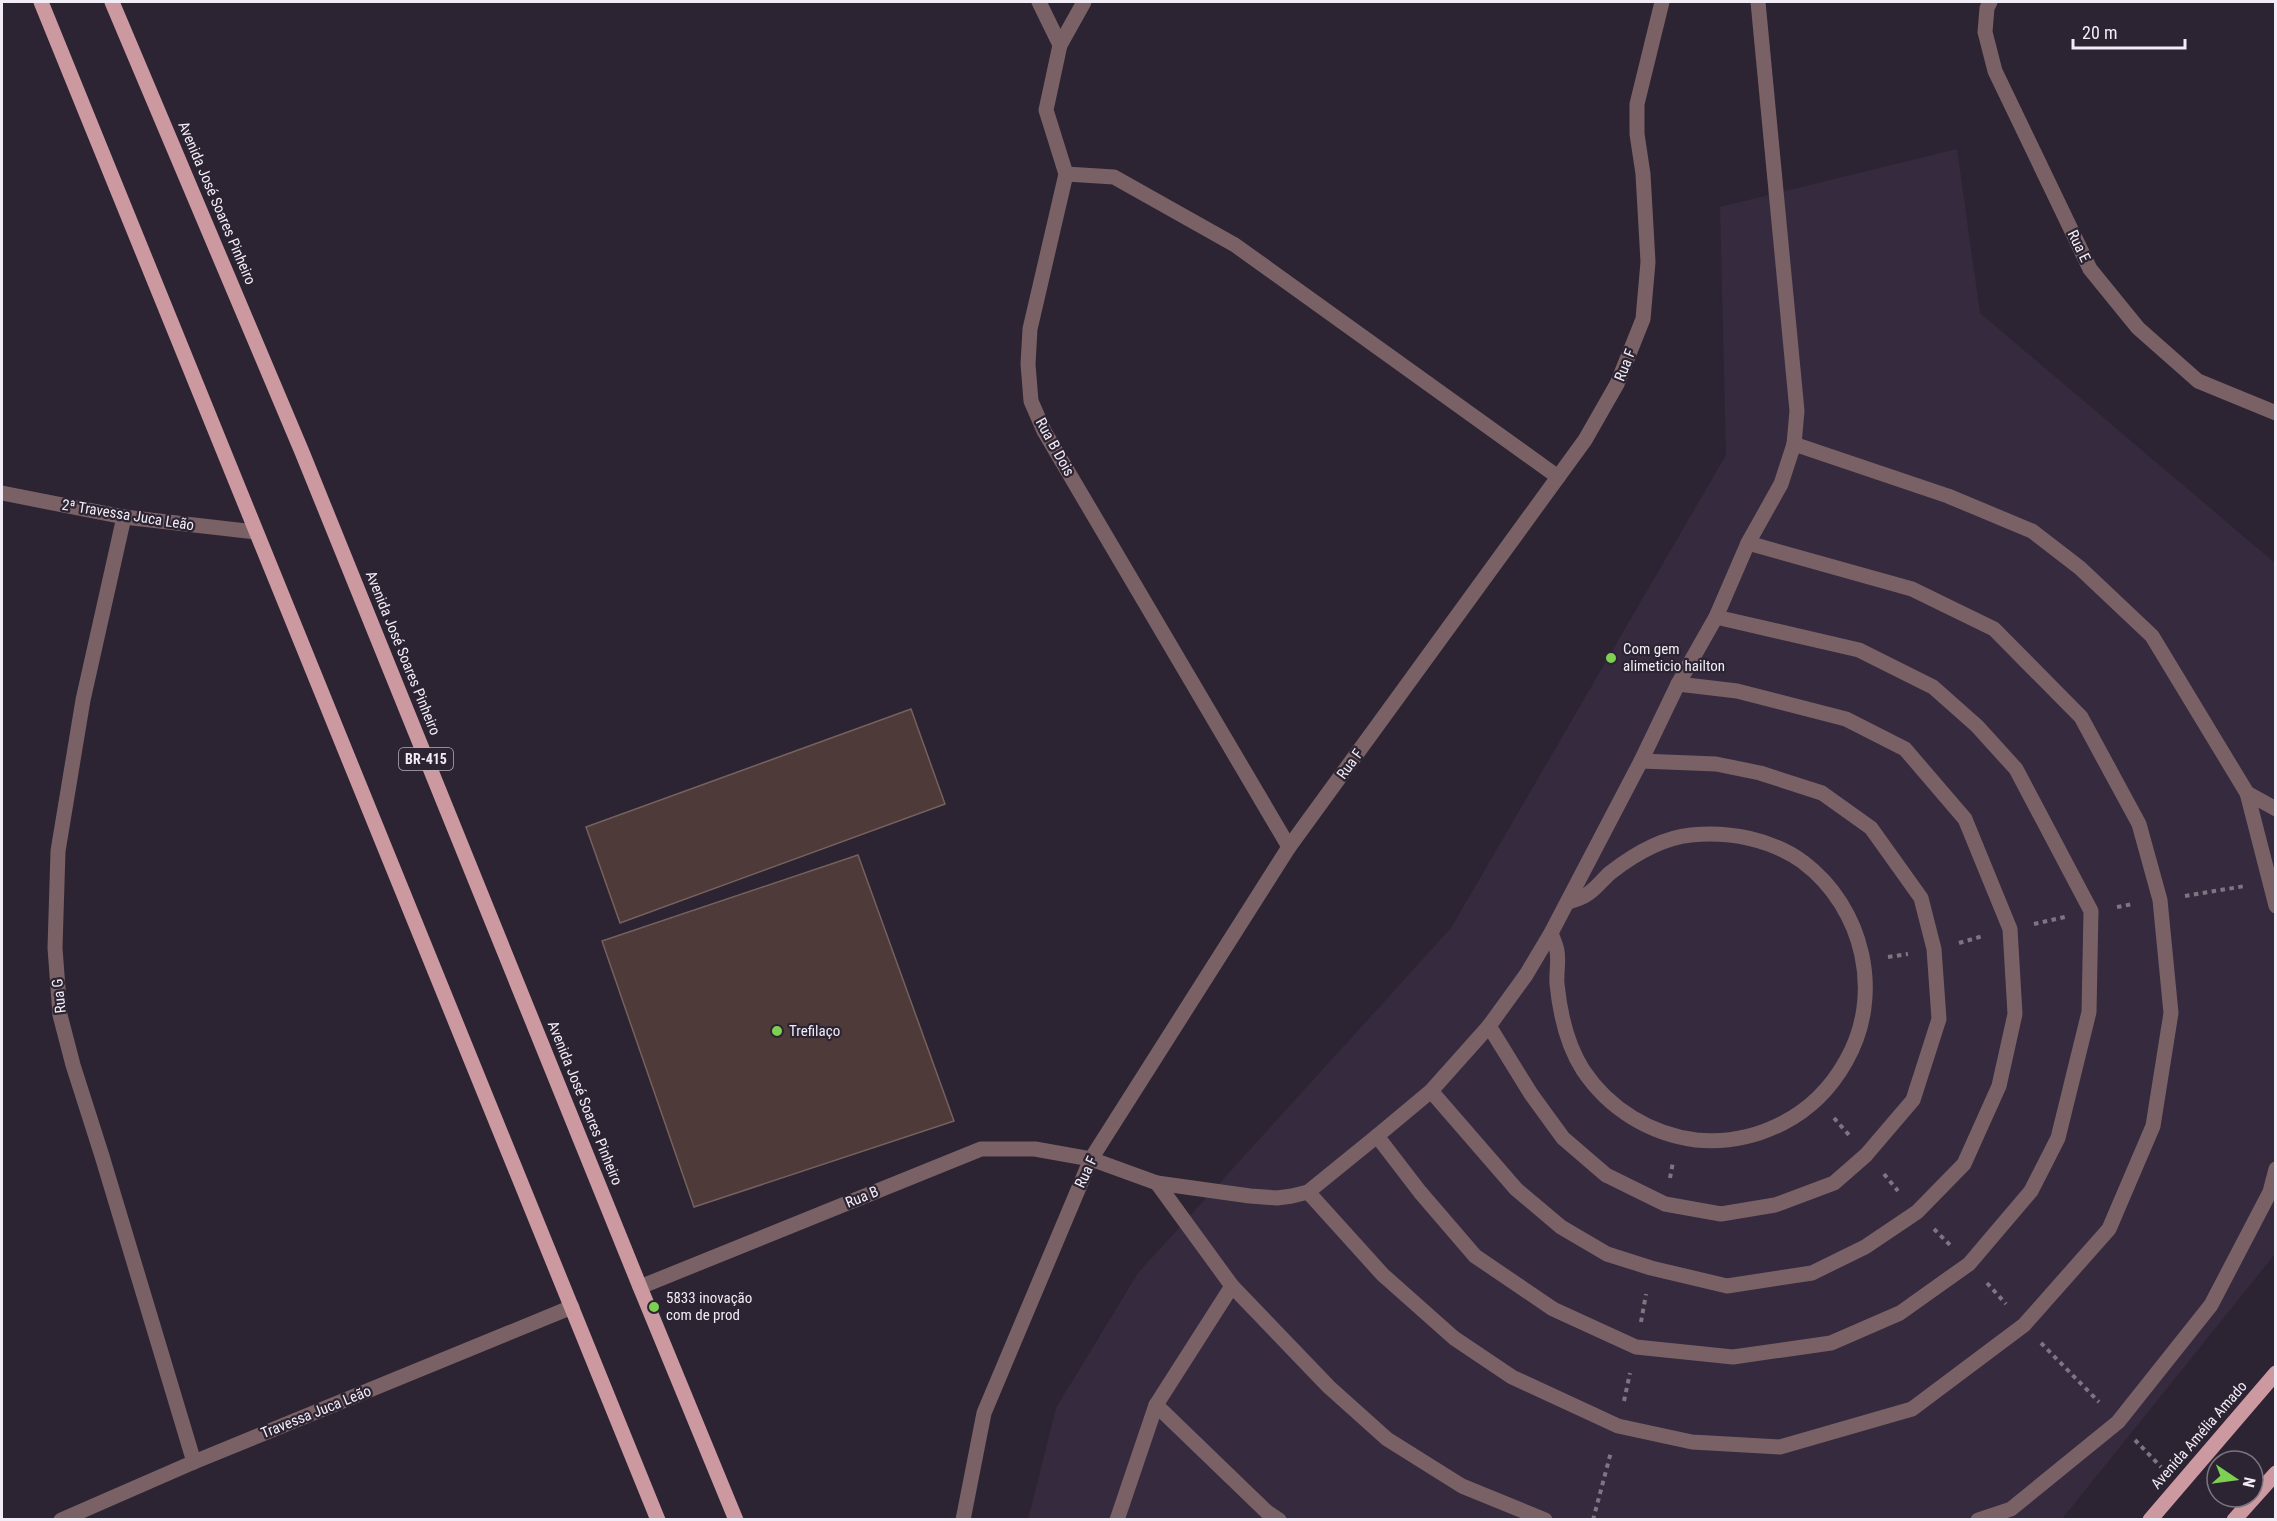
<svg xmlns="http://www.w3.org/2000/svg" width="2277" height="1521" font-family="'Roboto Condensed',sans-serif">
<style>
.built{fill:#352a3e}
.building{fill:#4e3b39;stroke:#75615d;stroke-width:1.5}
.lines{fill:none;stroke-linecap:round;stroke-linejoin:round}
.path{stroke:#7d7682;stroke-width:4;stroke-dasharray:4.5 4.5;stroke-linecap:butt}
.minor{stroke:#7a6165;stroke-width:15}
.major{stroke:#cc99a1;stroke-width:15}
.poi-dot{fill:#7ed053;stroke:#2c2432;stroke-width:2}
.labels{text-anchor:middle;stroke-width:4.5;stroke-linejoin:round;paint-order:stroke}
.shield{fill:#2c2432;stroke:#b6b0bb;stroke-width:1.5}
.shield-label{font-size:14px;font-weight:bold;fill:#f1ecf6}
.street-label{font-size:15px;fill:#f1ecf6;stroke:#2c2432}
.poi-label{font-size:15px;fill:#f1ecf6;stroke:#2c2432;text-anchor:start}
</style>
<rect width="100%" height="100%" fill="#2c2432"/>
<polygon class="built" points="1957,149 1980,313 2275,563 2275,1254 2062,1519 1028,1520 1056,1408 1138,1273 1451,928 1726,455 1720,207"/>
<g class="building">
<polygon points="911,709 945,804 620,923 586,827"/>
<polygon points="858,855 954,1121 694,1207 602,941"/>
</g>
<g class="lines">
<g class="path">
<polyline points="2185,896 2245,886"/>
<polyline points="2117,907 2133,904"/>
<polyline points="2034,924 2065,917"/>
<polyline points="1959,943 1983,936"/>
<polyline points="1888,957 1908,954"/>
<polyline points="1834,1118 1849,1135"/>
<polyline points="1884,1174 1898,1191"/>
<polyline points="1670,1178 1673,1162"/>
<polyline points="1934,1229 1950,1245"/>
<polyline points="1987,1283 2006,1304"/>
<polyline points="1641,1322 1646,1294"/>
<polyline points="2041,1343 2099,1402"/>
<polyline points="1624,1401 1630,1373"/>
<polyline points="2135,1440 2161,1467"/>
<polyline points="1593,1520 1611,1452"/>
</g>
<g class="minor">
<polyline points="1039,2 1060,45 1046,110 1066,174 1030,329 1028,364 1031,401 1044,431 1289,847"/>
<polyline points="1990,2 1987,8 1985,32 1995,71 2090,269 2138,328 2198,381 2276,413"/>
<polyline points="1060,45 1084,2"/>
<polyline points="1066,174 1114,177 1235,245 1558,477"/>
<polyline points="1794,444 1948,496 2032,531 2080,568 2152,636 2247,793 2276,809"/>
<polyline points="2,493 124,517 256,532"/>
<polyline points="124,517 83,700 58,851 55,948 60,1015 73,1065 102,1156 194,1462"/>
<polyline points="2247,793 2276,906"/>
<path d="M1551,933C1553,939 1556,945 1557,951C1559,962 1556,974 1557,984C1560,1014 1567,1045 1583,1070C1609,1109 1650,1134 1696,1140C1726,1143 1756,1137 1783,1123C1810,1109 1831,1088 1846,1061C1884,995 1864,908 1803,862C1771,839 1729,831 1691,835C1661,838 1633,855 1610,873C1602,880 1595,890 1586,895C1581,898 1574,900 1568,902"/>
<polyline points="1489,1026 1531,1094 1563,1138 1606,1175 1665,1204 1721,1214 1775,1205 1834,1183 1866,1155 1913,1100 1939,1019 1934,949 1921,898 1871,828 1822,793 1760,773 1716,764 1641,761"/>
<polyline points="1431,1091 1516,1189 1561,1227 1607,1254 1651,1268 1727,1286 1812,1273 1865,1247 1917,1212 1964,1164 1999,1086 2015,1014 2010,929 1965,819 1905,749 1846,719 1737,691 1678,684"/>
<polyline points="1377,1136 1420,1192 1475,1256 1553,1309 1636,1347 1733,1357 1831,1343 1900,1313 1969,1264 2031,1191 2058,1138 2089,1012 2091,911 2016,769 1977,726 1933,687 1859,650 1716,617"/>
<polyline points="1157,1183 1232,1286 1329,1387 1387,1439 1462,1486 1545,1520"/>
<polyline points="1308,1192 1383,1275 1454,1338 1512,1377 1618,1426 1692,1442 1780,1447 1912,1409 2024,1325 2109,1229 2153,1126 2171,1013 2160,900 2139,824 2081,717 1994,629 1912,589 1748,543"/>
<polyline points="640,1287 981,1149 1035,1149 1091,1159 1157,1183 1250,1196 1277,1198 1292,1196 1308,1192 1377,1136 1431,1091 1489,1026 1526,975 1551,933 1641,761 1678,684 1716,617 1748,543 1781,484 1794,444 1797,411 1758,2"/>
<polyline points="1156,1405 1267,1512 1279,1520"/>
<polyline points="61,1520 194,1462 572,1307"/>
<polyline points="963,1520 984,1413 1091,1159 1289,847 1585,440 1617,384 1643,319 1648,262 1643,174 1637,134 1637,104 1662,2"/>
<polyline points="1117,1520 1156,1405 1232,1286"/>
<polyline points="1978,1520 2011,1509 2118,1422 2211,1305 2270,1192 2276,1169"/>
</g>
<g class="major">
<polyline points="41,2 658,1520"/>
<polyline points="112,2 302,452 640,1287 736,1520"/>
<polyline points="2150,1520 2276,1373"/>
<polyline points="2234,1520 2276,1473"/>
</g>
</g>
<g class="poi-dot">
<circle cx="1611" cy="658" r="6"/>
<circle cx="777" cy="1031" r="6"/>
<circle cx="654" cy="1307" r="6"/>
</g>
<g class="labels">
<rect class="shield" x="399" y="748" width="54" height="22" rx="4.5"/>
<g class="shield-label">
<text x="426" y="764">BR-415</text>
</g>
<g class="street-label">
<text transform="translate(217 203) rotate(67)" y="5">Avenida José Soares Pinheiro</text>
<text transform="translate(2079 246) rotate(64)" y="5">Rua E</text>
<text transform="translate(1625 365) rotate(-68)" y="5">Rua F</text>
<text transform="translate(1055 447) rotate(61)" y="5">Rua B Dois</text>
<text transform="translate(128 515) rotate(9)" y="5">2ª Travessa Juca Leão</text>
<text transform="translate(403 653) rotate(68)" y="5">Avenida José Soares Pinheiro</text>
<text transform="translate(1350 764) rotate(-54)" y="5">Rua F</text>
<text transform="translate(59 996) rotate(-96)" y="5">Rua G</text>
<text transform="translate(585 1103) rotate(68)" y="5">Avenida José Soares Pinheiro</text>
<text transform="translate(1086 1172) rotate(-65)" y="5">Rua F</text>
<text transform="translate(862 1197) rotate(-22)" y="5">Rua B</text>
<text transform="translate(316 1412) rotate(-22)" y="5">Travessa Juca Leão</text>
<text transform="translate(2199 1435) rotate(-49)" y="5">Avenida Amélia Amado</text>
</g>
<g class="poi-label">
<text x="1623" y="654">Com gem<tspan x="1623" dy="17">alimeticio hailton</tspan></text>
<text x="789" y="1036">Trefilaço</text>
<text x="666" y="1303">5833 inovação<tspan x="666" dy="17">com de prod</tspan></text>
</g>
</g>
<rect width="2277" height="1521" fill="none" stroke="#f1ecf6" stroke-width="6"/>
<g transform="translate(2235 1479) rotate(103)"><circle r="28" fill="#2c2432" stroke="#7b7480" stroke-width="1.5"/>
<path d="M0-4.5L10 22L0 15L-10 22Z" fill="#7ed053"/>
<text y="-9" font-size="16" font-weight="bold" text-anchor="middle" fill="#f1ecf6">N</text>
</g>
<path d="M2073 39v9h112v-9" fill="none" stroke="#f1ecf6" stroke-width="3"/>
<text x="2082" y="39" font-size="18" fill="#f1ecf6" stroke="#2c2432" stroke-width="4.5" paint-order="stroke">20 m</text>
</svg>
